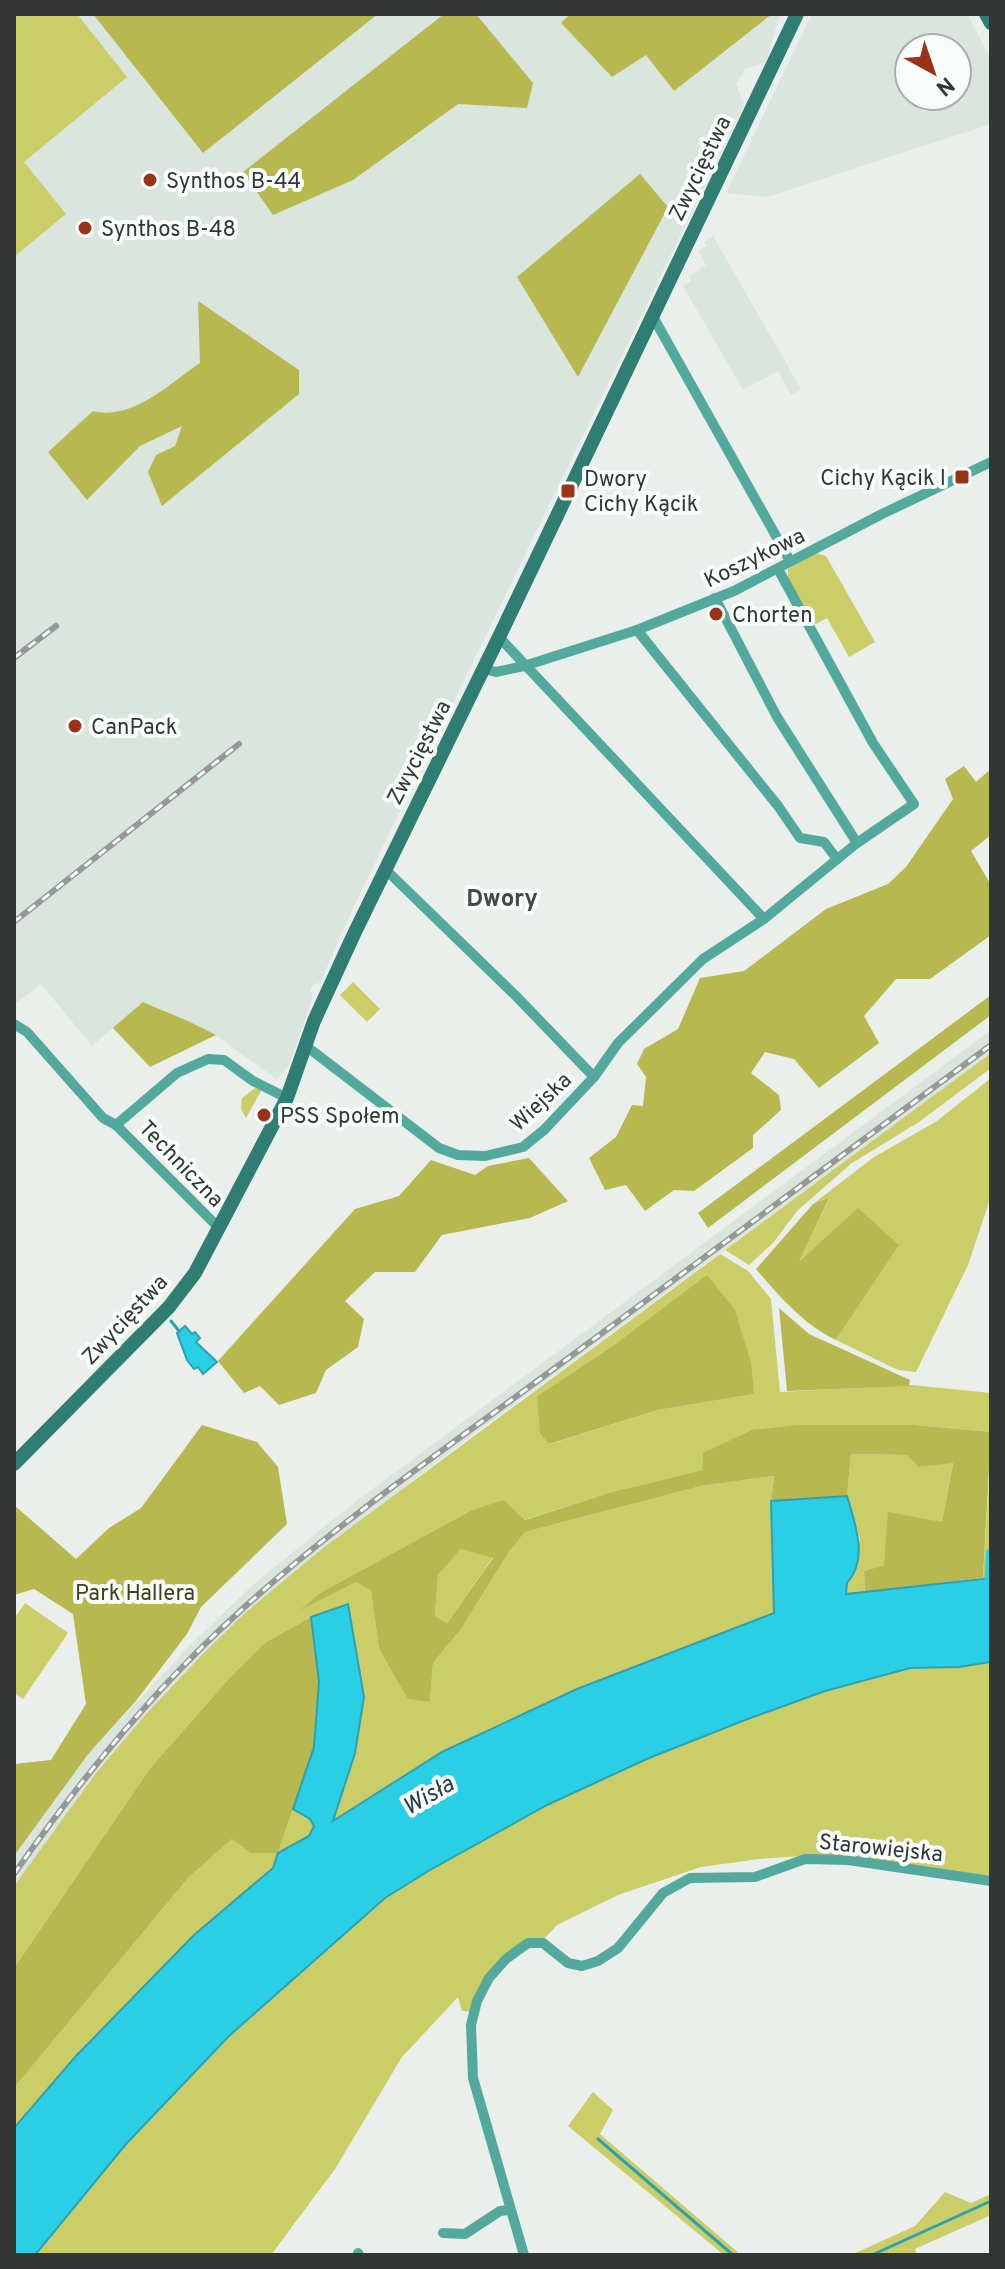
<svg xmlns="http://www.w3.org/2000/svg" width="1005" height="2269" font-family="Overpass,sans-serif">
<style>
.built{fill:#dae5de;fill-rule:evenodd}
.green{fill:#cbcd69;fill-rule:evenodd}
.forest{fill:#b7b84f;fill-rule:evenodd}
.water{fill:#2bcfe5;stroke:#2ea1b0;stroke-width:2}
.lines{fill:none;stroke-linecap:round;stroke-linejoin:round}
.stream{stroke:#2ea1b0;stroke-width:3}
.canal{stroke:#2bcfe5;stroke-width:10}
.street{stroke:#54a99e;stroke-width:10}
.secondary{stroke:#307d74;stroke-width:14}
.rail-casing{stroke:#959896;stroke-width:6}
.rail{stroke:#f8fcfa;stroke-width:3;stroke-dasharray:9;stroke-linecap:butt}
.poi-dot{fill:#9a3317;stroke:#f8fcfa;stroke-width:3}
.labels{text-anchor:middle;stroke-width:8;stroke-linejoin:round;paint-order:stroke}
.street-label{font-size:22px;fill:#343635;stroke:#f8fcfa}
.poi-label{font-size:22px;fill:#343635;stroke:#f8fcfa;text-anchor:start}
.park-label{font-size:22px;fill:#404015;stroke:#f8fcfa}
.neighbourhood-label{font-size:24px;font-weight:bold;fill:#454946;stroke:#f8fcfa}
.water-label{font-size:24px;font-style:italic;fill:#263f43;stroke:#f8fcfa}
</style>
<rect width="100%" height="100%" fill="#ebefec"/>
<g class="built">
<polygon points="14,14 780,14 766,62 745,69 736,84 744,105 353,908 320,983 314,984 310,989 313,997 288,1067 277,1079 216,1036 188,1021 144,1002 92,1046 41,984 14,1005"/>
<path d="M812,14H967L991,59V124L767,197L726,193ZM909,48H957V96H909Z"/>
<polygon points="713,236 801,389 791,395 778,371 743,390 683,286 691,281 689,276 706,265 698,250 706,246 704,242"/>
<polygon points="991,1030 991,1053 443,1457 245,1613 147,1713 96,1773 14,1886 14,1856 89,1753 189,1646 255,1583 355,1502"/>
</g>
<g class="green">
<polygon points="14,14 77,14 127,77 24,162 66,214 14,257"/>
<polygon points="816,553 826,556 875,642 849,657 827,618 812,626 788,582 788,569"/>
<polygon points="353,982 380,1009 367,1022 340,995"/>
<polygon points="991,1053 991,1068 919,1122 852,1163 798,1210 773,1243 749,1265 725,1250"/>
<polygon points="991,1078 991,1196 968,1265 916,1372 898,1370 836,1340 898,1246 858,1209 798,1264 829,1199 813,1204 874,1157 937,1121"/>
<polygon points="255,1088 262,1089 246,1118 241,1109 242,1098"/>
<path d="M720,1254L748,1271L771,1299L780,1392L912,1385L991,1393V1432L915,1425H797L703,1453L702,1470L612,1492L524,1520L470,1511L320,1593L304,1607L356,1582L371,1591L379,1649L408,1698L430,1702L433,1663L461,1629L507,1555L525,1532L701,1486L774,1476L771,1502L774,1613L577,1689L442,1752L332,1822L355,1753L348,1604L311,1617L266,1642L235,1672L151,1767L14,1968V1886L96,1773L147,1713L202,1655L245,1613L323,1548ZM617,1343L754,1394L658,1410L550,1444L537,1396Z"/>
<polygon points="991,1448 991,1578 983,1578"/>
<polygon points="851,1454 907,1455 918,1467 953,1462 942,1522 884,1565 864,1571 865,1592 846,1595 847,1583 860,1539 847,1496"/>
<polygon points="461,1549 493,1557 447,1623 435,1616 438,1575"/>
<polygon points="25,1603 68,1633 23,1699 14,1693 14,1619"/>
<path d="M991,1662V1879L803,1856L759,1859L701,1867L618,1895L557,1925L544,1939C505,1935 487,1984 472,2012L462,2011L458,1997L402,2057L335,2169L271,2255H35L126,2144L229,2036L385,1898L430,1870L547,1805L649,1758L745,1720L825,1691L910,1668L959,1667Z"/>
<polygon points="293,1809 311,1819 314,1825 309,1836 278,1853 273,1868 194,1935 76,2056 14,2128 14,2088 189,1877 232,1839 278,1853"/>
<polygon points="593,2092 613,2110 600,2134 741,2255 724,2255 568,2126"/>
<polygon points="945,2192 971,2203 991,2194 991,2215 915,2249 917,2255 851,2255 915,2226"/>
</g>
<g class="forest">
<polygon points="93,14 378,14 203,153"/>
<polygon points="444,14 476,14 533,83 527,108 458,104 353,180 273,215 243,172"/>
<polygon points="570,14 772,14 674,91 646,55 612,77 561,23"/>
<polygon points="640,174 668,207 578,377 517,277"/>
<path d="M198,301L299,370V394L162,506L148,472L156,455L175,446L182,426L140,446L87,500L48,452L93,411C132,421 169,384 200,363Z"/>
<polygon points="964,766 976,782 991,769 991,835 971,851 991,885 991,935 930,979 896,979 864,1016 879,1043 819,1088 794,1059 765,1052 751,1073 779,1095 781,1110 753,1135 753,1148 694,1191 674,1190 645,1211 626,1185 605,1190 589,1158 616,1137 632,1105 643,1106 646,1077 637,1064 644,1049 678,1029 700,978 744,971 826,909 888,884 906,867 953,799 945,779"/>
<polygon points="991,995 991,1015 708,1228 698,1213"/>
<polygon points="143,1002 188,1021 216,1035 150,1067 113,1028"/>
<polygon points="529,1158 568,1201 530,1218 442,1235 415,1272 375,1272 345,1301 364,1319 358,1347 326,1370 316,1393 279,1405 260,1386 244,1393 218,1361 355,1209 399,1196 431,1160 475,1175 488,1166"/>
<path d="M829,1198L799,1262L858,1208L899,1245L836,1340C803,1324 780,1297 756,1269L813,1204Z"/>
<polygon points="707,1275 735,1310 751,1363 754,1394 658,1410 549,1444 540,1433 537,1396 617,1343"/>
<polygon points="779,1308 809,1334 910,1380 909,1386 787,1391"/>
<polygon points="202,1425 257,1442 278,1467 287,1524 201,1607 187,1634 135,1702 89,1753 14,1856 14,1764 51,1760 86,1704 73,1614 34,1589 14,1595 14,1505 76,1559 109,1528 141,1508"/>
<path d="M797,1425H915L991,1432L983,1578L865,1592L864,1571L884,1565L888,1512L942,1522L953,1463L918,1467L907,1455L851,1454L847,1496L771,1501L774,1476L701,1486L525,1532L507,1555L461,1629L433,1663L430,1702L408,1699L379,1649L371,1591L356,1582L300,1610L320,1593L470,1511L503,1500L525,1520L612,1492L702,1470L703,1453L752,1430ZM461,1549L493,1558L447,1623L435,1616L438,1575Z"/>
<polygon points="311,1617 319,1682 314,1747 278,1853 251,1853 232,1839 189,1877 14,2088 14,1968 151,1767 235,1672 266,1642"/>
</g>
<g class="water">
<polygon points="185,1326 192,1334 195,1332 200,1338 196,1342 217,1362 203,1374 198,1367 194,1369 187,1360 177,1333"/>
<path d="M847,1496C855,1524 869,1558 847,1583L846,1594L991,1578V1662L959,1667L910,1668L825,1691L745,1720L649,1758L547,1805L430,1870L385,1898L229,2036L126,2144L35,2255H14V2128L76,2056L194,1935L273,1868L278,1853L309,1836L314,1826L310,1819L293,1809L314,1747L319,1682L311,1617L348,1604L364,1697L355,1753L333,1821L442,1752L577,1689L774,1613L771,1501Z"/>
</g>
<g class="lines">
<g class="stream">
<polyline points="171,1321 179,1331"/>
<polyline points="598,2139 733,2255"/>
<polyline points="872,2255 991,2201"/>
</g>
<polyline class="canal" points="989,1590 991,1553"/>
<g class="street">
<polyline points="652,315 790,561"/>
<polyline points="715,598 777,717 857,843"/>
<polyline points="637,630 778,806 800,838 824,842 837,859"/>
<polyline points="499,637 764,919"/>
<polyline points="484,669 496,672 524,666 637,630 734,591 882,514 991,462"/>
<polyline points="385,869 516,996 594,1077"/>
<polyline points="14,1024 27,1032 103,1118 116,1125 177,1073 208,1059 224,1060 253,1081 287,1098"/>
<polyline points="306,1046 439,1148 458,1155 485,1156 523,1147 544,1130 594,1077 618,1043 703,959 764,919 857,843 914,804 873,743 778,569"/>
<polyline points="116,1125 219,1228"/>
<polyline points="443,2233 465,2234 500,2211 510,2210"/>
<polyline points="358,2253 359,2255"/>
<polyline points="524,2255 473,2078 471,2025 477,2001 489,1978 506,1959 528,1943 543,1943 568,1963 582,1966 598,1961 618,1948 663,1893 690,1878 755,1877 805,1859 848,1860 991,1881"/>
</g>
<g class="secondary">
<polyline points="986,14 991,23"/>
<polyline points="14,1464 169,1307 195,1273 287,1098 314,1021 354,934 499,637 797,14"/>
</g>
<g class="rail-casing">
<g id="rail">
<polyline points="14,658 56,626"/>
<polyline points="14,922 239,744"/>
<path d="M14,1874C80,1780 152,1691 237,1614C337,1522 450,1446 559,1365C703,1258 847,1152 991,1045"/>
</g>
</g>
<use href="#rail" class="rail"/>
</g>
<g class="poi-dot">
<circle cx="150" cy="180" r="8"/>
<circle cx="85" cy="228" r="8"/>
<rect x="954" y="469" width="16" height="16" rx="4"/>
<rect x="560" y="483" width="16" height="16" rx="4"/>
<circle cx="716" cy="614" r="8"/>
<circle cx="75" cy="726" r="8"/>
<circle cx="264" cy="1115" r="8"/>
</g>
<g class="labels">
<g class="street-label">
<text transform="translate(699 168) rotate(-64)" y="8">Zwycięstwa</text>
<text transform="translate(754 557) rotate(-26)" y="8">Koszykowa</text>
<text transform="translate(418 752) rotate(-63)" y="8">Zwycięstwa</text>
<text transform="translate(540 1101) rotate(-43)" y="8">Wiejska</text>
<text transform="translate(182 1163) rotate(46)" y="8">Techniczna</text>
<text transform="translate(124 1319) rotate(-47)" y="8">Zwycięstwa</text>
<text transform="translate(881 1847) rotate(6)" y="8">Starowiejska</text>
</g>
<g class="poi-label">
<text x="166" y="188">Synthos B-44</text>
<text x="101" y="236">Synthos B-48</text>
<text x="946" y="485" text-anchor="end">Cichy Kącik I</text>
<text x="584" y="486">Dwory<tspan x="584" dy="25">Cichy Kącik</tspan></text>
<text x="732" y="622">Chorten</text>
<text x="91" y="734">CanPack</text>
<text x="280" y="1123">PSS Społem</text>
</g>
<g class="park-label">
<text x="135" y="1600">Park Hallera</text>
</g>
<g class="neighbourhood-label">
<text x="502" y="906">Dwory</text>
</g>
<g class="water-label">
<text transform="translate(428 1795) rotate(-30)" y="8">Wisła</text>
</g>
</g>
<rect width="1005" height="2269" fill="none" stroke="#343635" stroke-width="32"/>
<g transform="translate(933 72) rotate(140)"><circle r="38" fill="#f8fcfa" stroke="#aaadab" stroke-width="2"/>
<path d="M0-6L14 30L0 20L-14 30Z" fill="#9a3317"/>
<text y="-12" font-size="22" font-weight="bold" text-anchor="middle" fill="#343635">N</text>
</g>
</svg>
